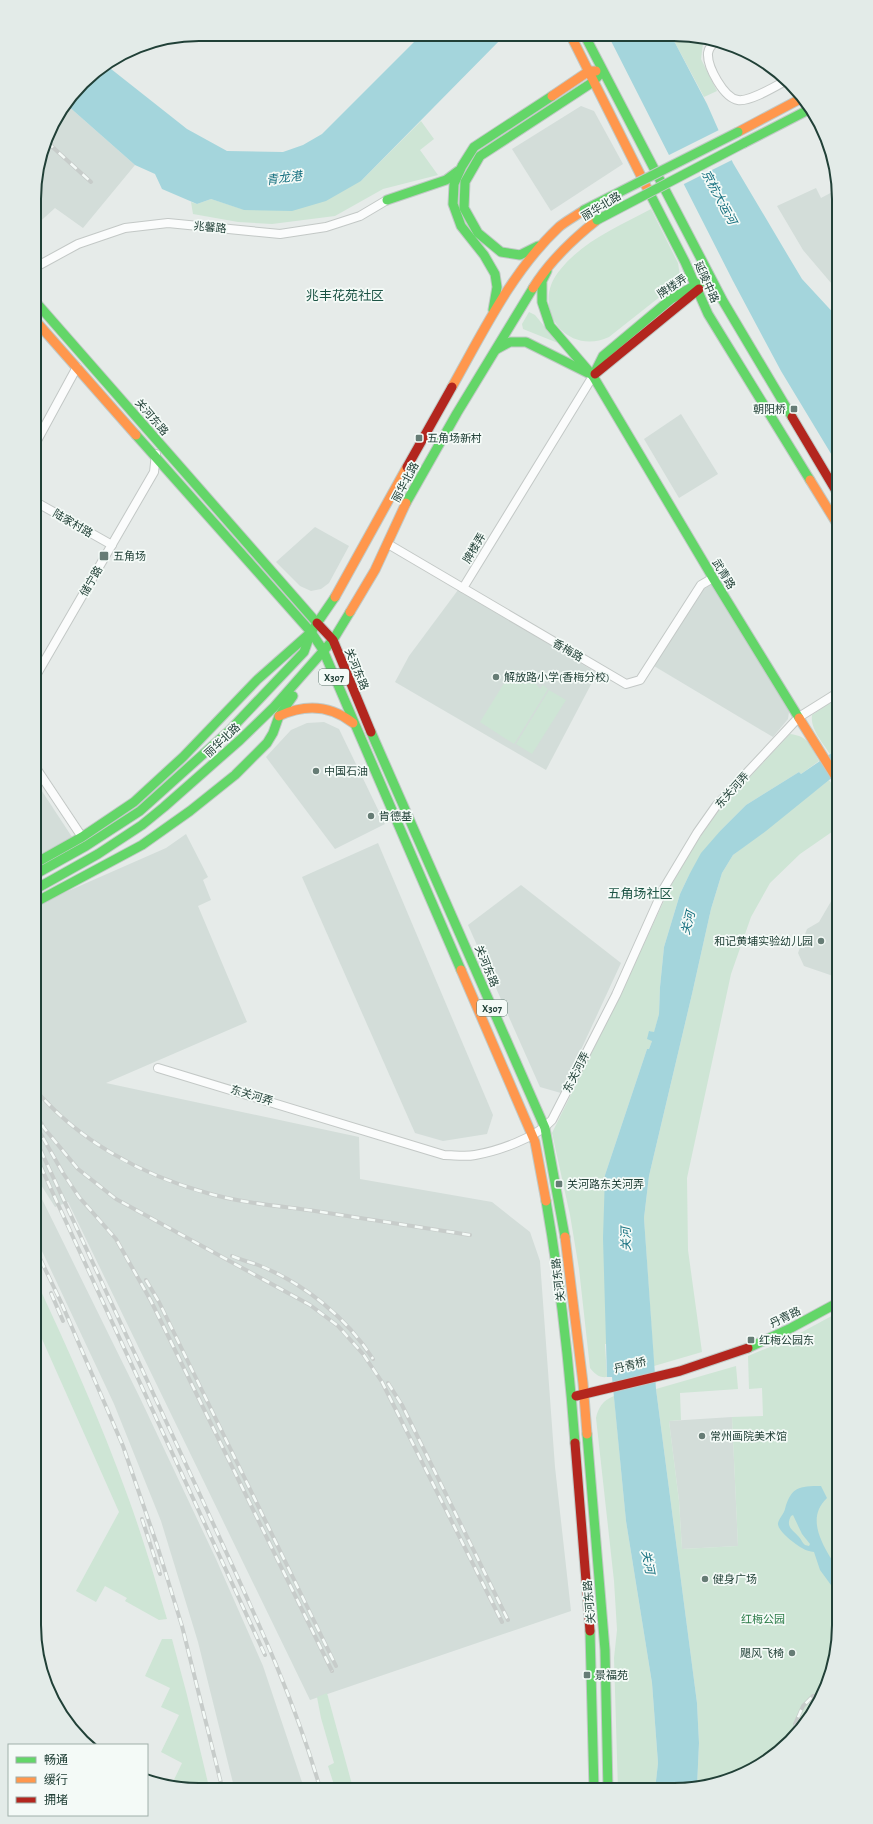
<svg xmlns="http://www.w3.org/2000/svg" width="873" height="1824" font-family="'Alegreya Sans','Noto Sans SC',sans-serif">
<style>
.built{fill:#d3ddd9}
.green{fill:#cee5d5}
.water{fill:#a4d5dc;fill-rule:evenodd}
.pier{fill:#e6ebe9}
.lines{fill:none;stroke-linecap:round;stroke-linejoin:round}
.street-casing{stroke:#c3c8c6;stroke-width:10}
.fast-casing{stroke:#c1c9c6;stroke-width:11}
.slow-casing{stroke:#c1c9c6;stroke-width:11}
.jam-casing{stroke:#c1c9c6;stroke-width:11}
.street{stroke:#fbfcfc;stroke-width:8}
.fast{stroke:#63d668;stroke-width:9}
.slow{stroke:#ff974d;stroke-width:9}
.jam{stroke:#b3261e;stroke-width:9}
.rail-casing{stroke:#c7ccca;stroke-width:4}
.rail{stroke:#f4faf7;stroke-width:2.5;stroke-dasharray:8;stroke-linecap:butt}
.fast-bridge-casing{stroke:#c1cac7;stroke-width:11;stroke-linecap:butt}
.fast-bridge{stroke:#63d668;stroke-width:9}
.poi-dot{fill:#667c75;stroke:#f4faf7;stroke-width:1.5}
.labels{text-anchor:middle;stroke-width:3.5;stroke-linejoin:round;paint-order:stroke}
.shield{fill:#f4faf7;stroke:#607871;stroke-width:1}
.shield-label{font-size:10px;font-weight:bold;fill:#214037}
.street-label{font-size:11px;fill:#214037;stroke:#f4faf7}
.poi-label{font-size:11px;fill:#214037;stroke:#f4faf7;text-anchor:start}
.park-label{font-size:11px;fill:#297a46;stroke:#f4faf7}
.water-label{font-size:12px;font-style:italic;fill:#177180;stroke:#f4faf7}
.quarter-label{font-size:13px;fill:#1c5445;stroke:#f4faf7}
.rim{fill:none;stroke:#214037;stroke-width:2}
</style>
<rect width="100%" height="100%" fill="#e6ebe9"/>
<g class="built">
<polygon points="67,105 135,165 83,228 55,208 34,227 34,188 51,126"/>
<polygon points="581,106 594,111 623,164 551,211 512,149"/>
<polygon points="816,188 821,198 838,189 839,289 837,290 803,250 777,206"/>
<polygon points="681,414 718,474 679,498 644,439"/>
<polygon points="315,527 349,546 329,583 321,589 311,591 300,586 276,562"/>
<polygon points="710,585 714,586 789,712 788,719 773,737 654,666 704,589"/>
<polygon points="458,590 597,673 546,770 395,682 409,656"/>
<polygon points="324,722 339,729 385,824 335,849 266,757 291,730 307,723"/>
<polygon points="34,779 72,837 34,860"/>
<polygon points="186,834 208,877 203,880 211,900 198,906 247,1022 106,1083 359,1137 360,1179 492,1202 530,1232 540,1261 555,1467 571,1611 310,1700 68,1202 55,1207 34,1174 34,906 166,848"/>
<polygon points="378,843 493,1115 487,1134 443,1141 415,1133 302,877"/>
<polygon points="521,885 621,963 561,1093 540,1087 468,925"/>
<polygon points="839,894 839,978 804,966 798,953 807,929 819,922 833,898"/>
<polygon points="38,1191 140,1398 216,1559 263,1666 304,1788 234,1787 198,1642 161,1521 114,1404 34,1234 34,1193"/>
<polygon points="732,1417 738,1546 682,1549 679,1501 669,1421"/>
</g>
<g class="green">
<polygon points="672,37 709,38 703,43 701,59 717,91 704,97"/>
<polygon points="421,121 434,139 420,150 438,175 383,189 335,216 272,224 238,222 193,214 191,202 197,204 211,199 242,209 361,181"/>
<path d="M651,209L678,263L680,276L676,284L609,337C566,357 529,306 560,270C583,241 619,226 651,209Z"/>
<polygon points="529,312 535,315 558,343 523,329 522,324"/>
<path d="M513,669L518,672L517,676C527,676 534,680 540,689L543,685L548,689L514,744L480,722Z"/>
<polygon points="549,690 566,700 532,754 516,744"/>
<path d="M839,697V748L830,754C823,743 810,729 812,715Z"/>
<path d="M790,734C809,736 811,747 819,761L801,774L799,772L746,805L721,830L689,875L680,894L664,947L660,987L659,1014L654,1033L650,1031L652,1041L649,1049H647L605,1175L608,1344H605L607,1377C599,1378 595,1374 590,1368L579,1269L570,1215L552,1133L619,997L669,890L686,857L719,810Z"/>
<polygon points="829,780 839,794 839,827 800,854 770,883 751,917 731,974 687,1178 688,1250 702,1352 654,1366 644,1218 649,1176 692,994 711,909 722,873 733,855"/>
<path d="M34,1276C68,1349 101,1422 128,1497C143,1538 155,1579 167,1619L159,1620L125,1601L127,1598L105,1586L96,1602L76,1591L119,1512L34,1321Z"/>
<polygon points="839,1312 839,1636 827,1688 805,1726 765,1762 717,1784 697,1787 699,1743 697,1703 656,1389 736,1366 738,1389 680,1393 681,1420 669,1421 679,1501 682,1549 738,1546 732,1417 763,1416 762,1388 749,1389 748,1356 791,1338"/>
<path d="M614,1396L626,1521L652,1683L658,1763L655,1790H618L614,1658L617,1630L614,1581L596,1418C598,1408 603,1400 614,1396Z"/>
<polygon points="162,1639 172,1639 187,1695 209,1787 171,1786 182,1763 161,1752 179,1715 161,1707 170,1688 145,1676"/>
<polygon points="327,1693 353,1788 335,1788 328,1766 334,1763 321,1718 317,1697"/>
</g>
<g class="water">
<polygon points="421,35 504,36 361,181 326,201 292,211 244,210 211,199 197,204 162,189 155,174 135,165 67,105 90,75 106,65 187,129 227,151 283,152 303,145 322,134"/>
<polygon points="609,37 672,37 707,104 733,163 787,254 802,279 839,319 839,467 781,371 733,281"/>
<polygon points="839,748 839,772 766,831 733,855 722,873 711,909 692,994 649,1176 644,1218 656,1389 697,1703 699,1743 697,1787 674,1790 655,1790 658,1763 652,1683 626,1521 612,1377 607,1377 603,1238 605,1175 647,1049 649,1049 652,1041 647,1039 649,1031 654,1032 659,1014 660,987 664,947 680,894 689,875 701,853 721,830 746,805 799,772 801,774"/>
<path d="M821,1486L827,1498C808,1516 819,1538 830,1557C833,1561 838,1566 839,1571C840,1578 839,1588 839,1596L820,1570L814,1552C810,1551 806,1551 802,1548C795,1544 777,1531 778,1523C779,1518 784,1514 785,1509C791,1487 799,1486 821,1486ZM793,1515L802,1534L810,1544L809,1546L805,1545C802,1543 802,1540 799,1537C793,1530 785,1527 791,1516Z"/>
</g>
<polygon class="pier" points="721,129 734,159 682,185 667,156"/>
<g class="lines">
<g class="street-casing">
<g id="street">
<path d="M717,41C712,44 709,47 708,53C707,67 724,98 738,100C750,102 776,86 787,80"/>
<polyline points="34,268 78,244 125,228 168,223 280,234 326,227 360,216 387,200"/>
<polyline points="34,446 77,367"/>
<polyline points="34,501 112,545"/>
<polyline points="388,544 626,684 640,680 701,585 713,578"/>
<polyline points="463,588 593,376"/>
<polyline points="34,679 154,472 156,454"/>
<polyline points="34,765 82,837"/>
<path d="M158,1068L444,1155C454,1155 465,1157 475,1155C498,1151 536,1138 552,1120L616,995L664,888L697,833L716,806L799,717L839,692"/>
</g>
</g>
<g class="fast-casing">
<g id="fast">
<polyline points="585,36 723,301 792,417"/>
<polyline points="744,143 810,109"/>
<polyline points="648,190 685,262 708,314 810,480"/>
<polyline points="387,200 446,180 458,171"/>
<polyline points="538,246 520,255 501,252 478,233 464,208 465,182 480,156 593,82 599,75"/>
<polyline points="547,271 542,281 542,302 550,326 593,376 713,578 799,718"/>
<polyline points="34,300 317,623"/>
<polyline points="493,310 497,287 495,274 484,255 461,226 453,204 454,184 462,166 474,147 552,96"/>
<polyline points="497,349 510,342 526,342 588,373"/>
<polyline points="593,376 603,356 671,299 710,277"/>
<polyline points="136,435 311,632"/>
<polyline points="406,503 457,413 533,288"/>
<polyline points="311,632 323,650 461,970"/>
<polyline points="371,732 545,1128 565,1237"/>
<polyline points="34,864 82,837 134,802 183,757 257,680 310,633"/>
<polyline points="34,875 86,846 140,811 230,730 304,652 311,632 335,597"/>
<polyline points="34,890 98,854 142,825 164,807 240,740 274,707 333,640 350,612"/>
<polyline points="34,903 142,845 190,811 235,775 267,743 273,733 279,716 293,696"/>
<path d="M546,1201C560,1281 569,1362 575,1443"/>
<polyline points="748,1348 791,1328 839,1302"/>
<polyline points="587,1434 605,1650 608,1790"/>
<polyline points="590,1631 594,1790"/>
</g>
</g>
<g class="slow-casing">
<g id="slow">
<polyline points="571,36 648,190"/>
<polyline points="552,96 589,71 596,71"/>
<polyline points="738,132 802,98"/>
<path d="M533,288C549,262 573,239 597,220"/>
<polyline points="34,319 136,435"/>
<path d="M452,387C483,332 512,271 559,227C566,221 576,216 584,210"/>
<polyline points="810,480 839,527"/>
<polyline points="335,597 407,467"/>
<polyline points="350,612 375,570 406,503"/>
<path d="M279,716C305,704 330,705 353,723"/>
<polyline points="799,718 839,782"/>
<polyline points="461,970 535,1142 546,1201"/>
<polyline points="565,1237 583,1383 587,1434"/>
</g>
</g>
<g class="jam-casing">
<g id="jam">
<polyline points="595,374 699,289"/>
<polyline points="792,417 839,496"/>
<polyline points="407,467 452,387"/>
<polyline points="317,623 333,640 371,732"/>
<polyline points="576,1396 680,1371 748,1348"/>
<polyline points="575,1443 590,1631"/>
</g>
</g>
<use href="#street" class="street"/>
<use href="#fast" class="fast"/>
<use href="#slow" class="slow"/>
<use href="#jam" class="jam"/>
<g class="rail-casing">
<g id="rail">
<polyline points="47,142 91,182"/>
<path d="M34,1088C78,1141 142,1175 207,1193C241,1203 280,1206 315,1211C366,1219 418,1227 470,1235"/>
<polyline points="34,1111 44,1128 78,1169 116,1199 310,1305 338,1326 363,1354 382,1382 502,1622"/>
<polyline points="35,1124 63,1173 79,1197 116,1239 151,1301 332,1671"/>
<path d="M34,1136C90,1256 145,1376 201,1497C244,1592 291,1687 320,1788"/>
<polyline points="34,1152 265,1655"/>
<polyline points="34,1246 61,1302 123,1446 157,1545 182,1626 222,1787"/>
<path d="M232,1256C241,1260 250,1262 258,1265C304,1283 347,1318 373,1359"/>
<polyline points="146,1280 159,1302 336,1666"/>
<polyline points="51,1293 63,1321"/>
<polyline points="388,1383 402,1405 508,1620"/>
<polyline points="142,1519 160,1574"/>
<polyline points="798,1732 795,1724 803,1706 813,1696 822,1695"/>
</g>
</g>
<use href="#rail" class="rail"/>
<g class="fast-bridge-casing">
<g id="fast-bridge">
<polyline points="584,210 738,132"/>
<polyline points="597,220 744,143"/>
</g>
</g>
<use href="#fast-bridge" class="fast-bridge"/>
</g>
<g class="poi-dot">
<rect x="790" y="405" width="8" height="8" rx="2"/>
<rect x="415" y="434" width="8" height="8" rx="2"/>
<rect x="99" y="551" width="10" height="10" rx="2"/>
<circle cx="496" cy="677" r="4"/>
<circle cx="316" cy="771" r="4"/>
<circle cx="371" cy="816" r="4"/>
<circle cx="821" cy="941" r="4"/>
<rect x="555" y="1180" width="8" height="8" rx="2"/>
<rect x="747" y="1336" width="8" height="8" rx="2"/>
<circle cx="702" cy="1436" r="4"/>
<circle cx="705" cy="1579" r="4"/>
<circle cx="792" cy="1653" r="4"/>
<rect x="583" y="1671" width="8" height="8" rx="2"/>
</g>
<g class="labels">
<g class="shield">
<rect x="319" y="669" width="30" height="16" rx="3"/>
<rect x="477" y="1000" width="30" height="16" rx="3"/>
</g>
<g class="shield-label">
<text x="334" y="681">X307</text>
<text x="492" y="1012">X307</text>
</g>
<g class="street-label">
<text transform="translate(601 206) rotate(-31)" y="4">丽华北路</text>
<text transform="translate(210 227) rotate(5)" y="4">兆馨路</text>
<text transform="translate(707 282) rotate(66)" y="4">延陵中路</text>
<text transform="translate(672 286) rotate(-34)" y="4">牌楼弄</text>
<text transform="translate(152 417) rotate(49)" y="4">关河东路</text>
<text transform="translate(405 482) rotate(-62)" y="4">丽华北路</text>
<text transform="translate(73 523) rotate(30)" y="4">陆家村路</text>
<text transform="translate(474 548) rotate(-59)" y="4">牌楼弄</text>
<text transform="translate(724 574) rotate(59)" y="4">武青路</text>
<text transform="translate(91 581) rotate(-60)" y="4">储宁路</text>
<text transform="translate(568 650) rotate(30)" y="4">香梅路</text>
<text transform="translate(357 669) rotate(67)" y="4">关河东路</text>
<text transform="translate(222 740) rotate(-43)" y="4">丽华北路</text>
<text transform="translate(732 790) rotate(-48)" y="4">东关河弄</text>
<text transform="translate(487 966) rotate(67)" y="4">关河东路</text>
<text transform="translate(576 1072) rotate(-63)" y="4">东关河弄</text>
<text transform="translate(252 1095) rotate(17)" y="4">东关河弄</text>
<text transform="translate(558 1280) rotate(-97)" y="4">关河东路</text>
<text transform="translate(785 1317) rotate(-26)" y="4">丹青路</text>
<text transform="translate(630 1365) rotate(-14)" y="4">丹青桥</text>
<text transform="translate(589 1602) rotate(-95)" y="4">关河东路</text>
</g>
<g class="poi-label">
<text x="786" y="413" text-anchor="end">朝阳桥</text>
<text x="427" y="442">五角场新村</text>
<text x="113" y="560">五角场</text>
<text x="504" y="681">解放路小学(香梅分校)</text>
<text x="324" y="775">中国石油</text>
<text x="379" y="820">肯德基</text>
<text x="813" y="945" text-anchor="end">和记黄埔实验幼儿园</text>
<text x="567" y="1188">关河路东关河弄</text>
<text x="759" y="1344">红梅公园东</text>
<text x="710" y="1440">常州画院美术馆</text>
<text x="713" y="1583">健身广场</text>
<text x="784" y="1657" text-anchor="end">飓风飞椅</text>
<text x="595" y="1679">景福苑</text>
</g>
<g class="park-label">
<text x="763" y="1623">红梅公园</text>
</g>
<g class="water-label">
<text transform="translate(284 178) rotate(-8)" y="4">青龙港</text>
<text transform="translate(719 197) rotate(62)" y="4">京杭大运河</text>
<text transform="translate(688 923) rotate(-76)" y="4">关河</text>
<text transform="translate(626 1239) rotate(-91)" y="4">关河</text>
<text transform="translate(648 1562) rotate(79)" y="4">关河</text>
</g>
<g class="quarter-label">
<text x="345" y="300">兆丰花苑社区</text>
<text x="640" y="898">五角场社区</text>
</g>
</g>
<path d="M0 0H873V1824H0ZM199 41H674A158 158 0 0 1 832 199V1625A158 158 0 0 1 674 1783H199A158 158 0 0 1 41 1625V199A158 158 0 0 1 199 41Z" fill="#e3ebe8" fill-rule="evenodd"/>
<path class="rim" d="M199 41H674A158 158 0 0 1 832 199V1625A158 158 0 0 1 674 1783H199A158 158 0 0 1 41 1625V199A158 158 0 0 1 199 41Z"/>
<rect x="8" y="1744" width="140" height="72" fill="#f4faf7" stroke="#a0b0aa"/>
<rect x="16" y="1757" width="20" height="6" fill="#63d668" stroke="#a0b0aa"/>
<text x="44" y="1764" font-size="12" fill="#214037">畅通</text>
<rect x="16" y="1777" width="20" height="6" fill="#ff974d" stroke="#a0b0aa"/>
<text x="44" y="1784" font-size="12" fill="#214037">缓行</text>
<rect x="16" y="1797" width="20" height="6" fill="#b3261e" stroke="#a0b0aa"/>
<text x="44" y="1804" font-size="12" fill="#214037">拥堵</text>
</svg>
